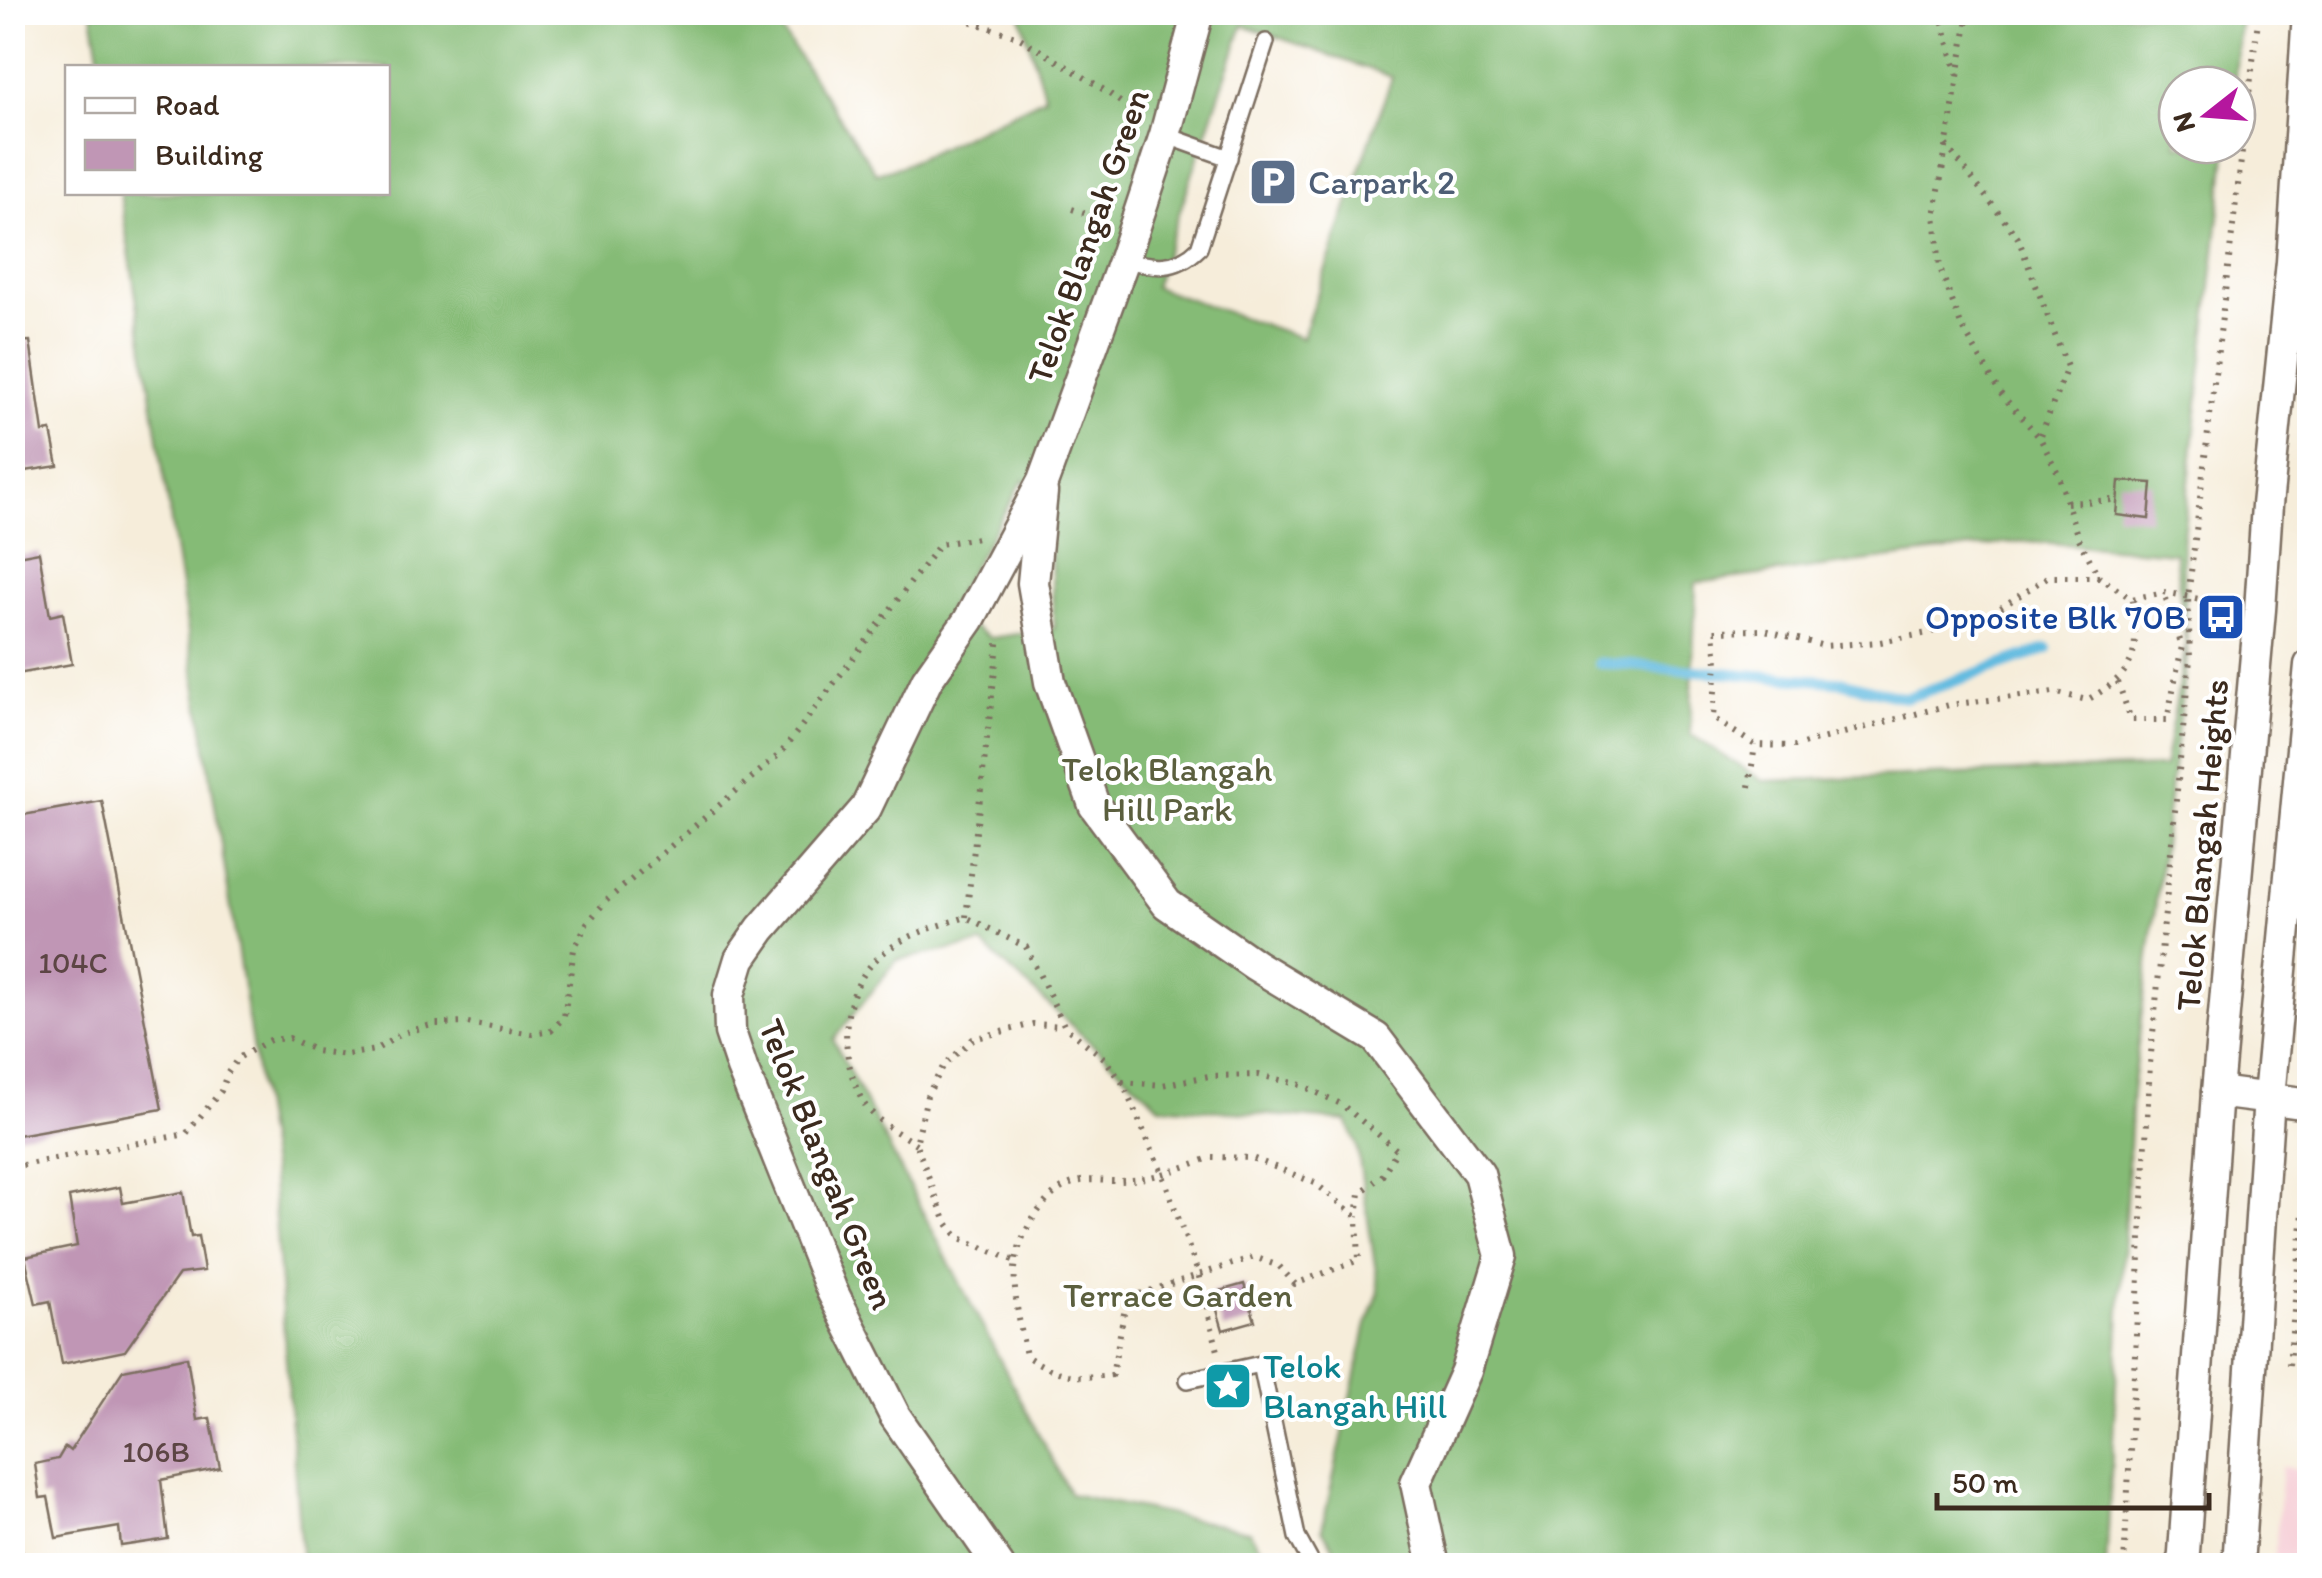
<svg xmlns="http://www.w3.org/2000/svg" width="2322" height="1578" font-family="Itim,sans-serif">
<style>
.built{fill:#f6cfd7}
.green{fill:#a7db8a;stroke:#718254;stroke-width:2.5}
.forest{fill:#85bb76;stroke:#60724a;stroke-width:2.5;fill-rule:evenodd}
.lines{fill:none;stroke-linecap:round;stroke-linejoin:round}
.stream{stroke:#63bbe0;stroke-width:11}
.building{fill:#c096b5}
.service-casing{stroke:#7c6e60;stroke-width:20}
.minor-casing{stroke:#7c6e60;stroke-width:35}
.path{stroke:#7c6e60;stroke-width:6;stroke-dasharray:2.5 8;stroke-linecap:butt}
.service{stroke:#fff;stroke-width:15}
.minor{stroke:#fff;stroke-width:30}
.labels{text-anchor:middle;stroke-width:8;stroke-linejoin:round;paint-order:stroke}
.number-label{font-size:30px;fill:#5c4544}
.service-label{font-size:35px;fill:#4e5e75;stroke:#fff;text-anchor:start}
.street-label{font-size:35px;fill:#3b2a1e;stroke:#fff}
.transit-label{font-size:35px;fill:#164399;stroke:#fff;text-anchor:end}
.park-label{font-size:35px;fill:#5b5f3e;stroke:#fff}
.culture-label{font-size:35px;fill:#0d838f;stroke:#fff;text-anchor:start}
</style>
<rect width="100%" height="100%" fill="#fff"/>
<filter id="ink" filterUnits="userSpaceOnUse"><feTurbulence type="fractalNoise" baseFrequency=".01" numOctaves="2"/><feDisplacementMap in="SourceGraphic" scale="20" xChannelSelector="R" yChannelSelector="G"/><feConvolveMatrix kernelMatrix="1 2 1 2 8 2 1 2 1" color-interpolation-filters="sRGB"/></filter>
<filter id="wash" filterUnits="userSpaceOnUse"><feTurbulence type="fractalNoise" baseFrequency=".0048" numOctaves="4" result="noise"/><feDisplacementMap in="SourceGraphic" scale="40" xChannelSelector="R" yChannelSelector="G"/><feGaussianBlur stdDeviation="2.25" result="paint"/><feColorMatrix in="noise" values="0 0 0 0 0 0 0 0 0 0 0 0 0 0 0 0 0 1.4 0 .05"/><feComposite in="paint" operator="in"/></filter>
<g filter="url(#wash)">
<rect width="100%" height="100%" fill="#f6edda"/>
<polygon class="built" points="2282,1467 2309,1470 2309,1565 2274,1566"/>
<polygon class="green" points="2306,1501 2309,1501 2309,1565 2298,1565"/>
<path class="forest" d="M92,13H770L876,173L902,166L1045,97L1020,13H2241L2234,85H2177V145H2227L2182,544L2187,656L2132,1091L2106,1565H1344L1322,1529L1367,1324L1379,1292L1357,1146L1347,1121L1160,1106L982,944L897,960L833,1040L1070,1494L1249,1531L1272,1565H302L271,1167L120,193L388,192V68L101,67ZM1243,25L1392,77L1302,338L1154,287ZM1024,479L1050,528L1054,629L990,638L947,610ZM2026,541L2175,553L2186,646L2164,767L1763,781L1690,734L1696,583Z"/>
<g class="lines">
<polyline class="stream" points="1599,663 1842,682 1906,698 2047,649"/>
</g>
<g id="blocks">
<g class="building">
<polygon points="30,341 43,432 51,431 58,466 12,473 12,342"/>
<polygon points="2119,481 2152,483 2149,519 2116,515"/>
<polygon points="39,552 50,616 63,613 72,664 12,675 12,557"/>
<polygon points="102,801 162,1109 12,1136 12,817"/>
<polygon points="120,1187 123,1203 183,1192 191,1237 198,1236 204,1271 179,1274 125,1351 62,1364 50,1301 36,1304 25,1257 77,1246 69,1197"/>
<polygon points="1244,1284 1255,1321 1223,1330 1212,1293"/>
<polygon points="187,1357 197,1420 210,1418 220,1468 161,1480 168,1539 121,1546 119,1527 56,1538 48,1497 40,1498 35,1464 58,1459 65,1447 70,1451 123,1370"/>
</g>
</g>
</g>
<g filter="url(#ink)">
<use href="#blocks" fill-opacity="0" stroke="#7c6e60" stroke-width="2.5"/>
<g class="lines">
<g class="service-casing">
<g id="service">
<polyline points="1165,135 1229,158"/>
<path d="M1124,259C1154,268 1176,271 1199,248L1266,42"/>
<polyline points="1188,1380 1261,1364 1297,1537 1313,1566"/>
<polyline points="12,1546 17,1566"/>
</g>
</g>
<g class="minor-casing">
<g id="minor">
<polyline points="1042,492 1033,583 1050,682 1094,805 1167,904 1255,965 1376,1038 1479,1174 1501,1256 1466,1371 1416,1483 1434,1566"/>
<polyline points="2217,1092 2310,1104"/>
<polyline points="999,1566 895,1416 832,1291 742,1068 730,1032 729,995 740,959 761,929 866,808 927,680 969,620 1043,481 1124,259 1165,135 1198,12"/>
<polyline points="2183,1566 2217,1092 2260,610 2267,505 2292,262 2308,12"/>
<polyline points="2238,1566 2269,1097 2310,665"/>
</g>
</g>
<g class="path">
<polyline points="941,12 1018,37 1097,85 1138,115"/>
<polyline points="1940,12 1957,74"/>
<polyline points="1969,12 1935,213 1940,268 1961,325 2000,393 2040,438 2058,473 2077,535 2099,577 2132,599 2164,592 2230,605"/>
<polyline points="1946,145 2018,238 2067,367 2040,438"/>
<polyline points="1072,209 1105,220"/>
<polyline points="2067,503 2113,500"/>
<path d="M2099,577H2047L1993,613L1928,633L1880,642L1824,646L1765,630L1714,631L1717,663L1713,718L1755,745L1795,746L1949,705L2053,692L2087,700C2138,671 2139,654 2132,599"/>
<polyline points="2118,682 2131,720 2167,720 2182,646 2164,593"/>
<polyline points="1749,787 1755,745"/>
<polyline points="966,917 999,636"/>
<polyline points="1122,1082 1162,1085 1209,1076 1259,1075 1301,1085 1341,1104 1397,1150 1382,1176 1360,1193 1357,1216"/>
<path d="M916,1144C897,1132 873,1120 862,1100C838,1054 839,991 881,955C906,934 935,927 966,917L1026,947L1065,1027L1104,1058L1122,1082L1163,1175L1198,1273L1218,1351"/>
<path d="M1212,1157L1252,1158L1315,1183L1357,1217L1359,1260L1295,1284L1279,1266L1254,1257L1127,1298L1112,1375C1075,1379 1058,1376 1026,1356C1016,1299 1001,1259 1040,1209C1049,1197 1061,1186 1076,1182C1092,1178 1107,1182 1122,1181C1154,1179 1182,1168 1212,1157Z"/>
<polyline points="12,1167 186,1134 221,1091 227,1074 238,1058 270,1040 289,1038 316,1051 346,1055 375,1050 403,1033 435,1024 468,1023 532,1034 551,1031 564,1017 574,949 587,923 606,901 781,753 940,544 978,538"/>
<polyline points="1013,1260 958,1237 945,1220 916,1144 927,1096 944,1065 973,1039 1033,1024 1063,1026"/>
<path d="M12,1332C31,1311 22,1288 16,1262"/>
<polyline points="2289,1365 2310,1136"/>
<polyline points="2124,1566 2150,1064 2190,659 2188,597 2259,12"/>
</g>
<use href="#service" class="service"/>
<use href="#minor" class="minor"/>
</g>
</g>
<defs>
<g id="parking-square" transform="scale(2.5)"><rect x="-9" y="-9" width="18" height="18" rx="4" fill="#5c6f8a" stroke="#fff"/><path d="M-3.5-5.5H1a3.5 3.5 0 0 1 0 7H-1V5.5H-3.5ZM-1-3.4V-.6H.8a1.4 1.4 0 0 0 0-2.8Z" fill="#fff"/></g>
<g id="bus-square" transform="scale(2.5)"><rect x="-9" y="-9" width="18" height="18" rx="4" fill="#1a4fb4" stroke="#fff"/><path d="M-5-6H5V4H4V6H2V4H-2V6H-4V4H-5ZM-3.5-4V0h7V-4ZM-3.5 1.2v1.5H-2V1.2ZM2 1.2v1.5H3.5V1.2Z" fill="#fff"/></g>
<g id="sight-square" transform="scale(2.5)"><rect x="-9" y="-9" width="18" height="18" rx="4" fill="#0f9aa8" stroke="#fff"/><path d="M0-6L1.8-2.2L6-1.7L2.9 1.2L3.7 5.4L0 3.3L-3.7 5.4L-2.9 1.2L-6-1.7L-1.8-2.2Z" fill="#fff"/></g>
</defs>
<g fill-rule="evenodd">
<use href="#parking-square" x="1273" y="182"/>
<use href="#bus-square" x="2221" y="617"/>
<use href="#sight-square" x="1228" y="1386"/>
</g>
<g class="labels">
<g class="number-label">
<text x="73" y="973">104C</text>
<text x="156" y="1462">106B</text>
</g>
<g class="service-label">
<text x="1308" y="194">Carpark 2</text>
</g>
<g class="street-label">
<text transform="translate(1088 236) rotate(-71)" y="12">Telok Blangah Green</text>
<text transform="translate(2202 845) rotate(-85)" y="12">Telok Blangah Heights</text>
<text transform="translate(827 1164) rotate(68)" y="12">Telok Blangah Green</text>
</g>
<g class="transit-label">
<text x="2186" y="629">Opposite Blk 70B</text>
</g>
<g class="park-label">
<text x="1167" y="781">Telok Blangah<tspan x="1167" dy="40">Hill Park</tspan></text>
<text x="1178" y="1307">Terrace Garden</text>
</g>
<g class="culture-label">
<text x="1263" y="1378">Telok<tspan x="1263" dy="40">Blangah Hill</tspan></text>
</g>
</g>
<rect width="2322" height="1578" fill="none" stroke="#fff" stroke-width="50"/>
<rect x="65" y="65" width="325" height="130" fill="#ffffff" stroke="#b1aaa5" stroke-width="2.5"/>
<rect x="85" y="98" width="50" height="15" fill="#ffffff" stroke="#b1aaa5" stroke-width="2.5"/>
<text x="155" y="115" font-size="30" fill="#3b2a1e">Road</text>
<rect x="85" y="140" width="50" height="30" fill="#c096b5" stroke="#b1aaa5" stroke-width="2.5"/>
<text x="155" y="165" font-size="30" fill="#3b2a1e">Building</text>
<g transform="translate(2207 115) rotate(253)"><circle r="48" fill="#ffffff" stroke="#b1aaa5" stroke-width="2.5"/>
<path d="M0-8L18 38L0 25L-18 38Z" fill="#b5179e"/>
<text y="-15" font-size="28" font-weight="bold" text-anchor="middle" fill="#3b2a1e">N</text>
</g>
<path d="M1937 1493v15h272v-15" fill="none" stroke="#3b2a1e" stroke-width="5"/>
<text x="1952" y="1493" font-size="30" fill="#3b2a1e" stroke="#ffffff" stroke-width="8" paint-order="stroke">50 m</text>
</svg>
